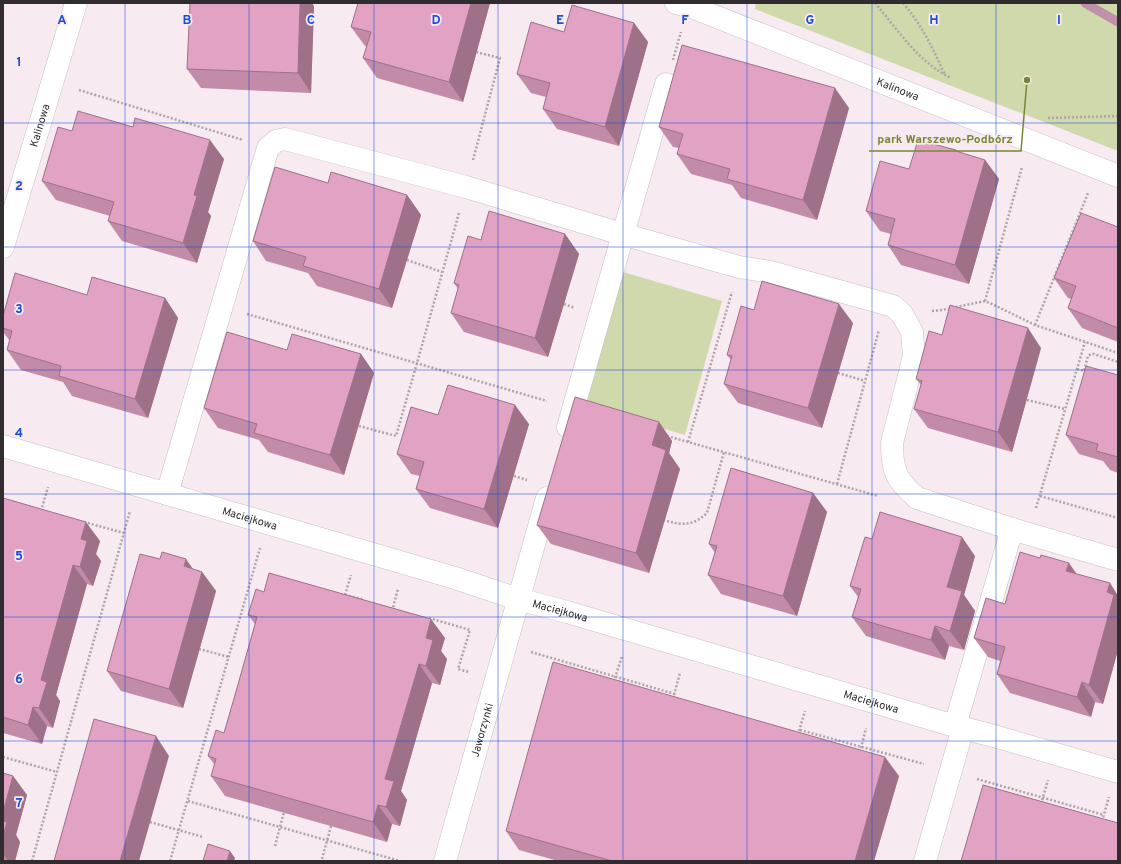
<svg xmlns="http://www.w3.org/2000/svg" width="1121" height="864" font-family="Overpass,sans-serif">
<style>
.green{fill:#cfd9ab}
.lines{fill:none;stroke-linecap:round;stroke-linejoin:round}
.stream{stroke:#c090a8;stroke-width:9}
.minor-casing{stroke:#cabec4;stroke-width:23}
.path{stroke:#ada3a8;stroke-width:2.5;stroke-dasharray:2 2;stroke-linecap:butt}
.minor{stroke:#fff;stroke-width:22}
.wall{fill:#c28ba8}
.shaded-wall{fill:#9e7188}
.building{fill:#e2a2c3;stroke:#9e7188}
.grid{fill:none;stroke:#1d4ed8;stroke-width:1;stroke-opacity:0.55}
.labels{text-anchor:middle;stroke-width:3.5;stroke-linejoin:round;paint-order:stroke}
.street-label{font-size:11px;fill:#312c2f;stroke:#f7eaf0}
.grid-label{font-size:13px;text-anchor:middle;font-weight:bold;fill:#1d4ed8;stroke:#f7eaf0;stroke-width:3.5;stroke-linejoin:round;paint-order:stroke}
.leader{fill:none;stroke:#798735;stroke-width:1.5}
.callout-dot{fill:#798735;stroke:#f7eaf0;stroke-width:1.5}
.callout-label{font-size:12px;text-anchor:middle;font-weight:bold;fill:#798735;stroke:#f7eaf0;stroke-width:3.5;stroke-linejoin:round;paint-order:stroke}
</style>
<rect width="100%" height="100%" fill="#f7eaf0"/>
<g class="green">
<polygon points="756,3 1118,3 1118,151 755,9"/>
<polygon points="623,272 722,301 685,435 585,406"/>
</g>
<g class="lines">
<polyline class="stream" points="1085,3 1118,22"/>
<g class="minor-casing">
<g id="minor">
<path id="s1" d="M676,3L689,6L1118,176"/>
<path id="s2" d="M3,247L76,3"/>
<polyline points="568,427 666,84"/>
<path id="s3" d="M3,446L455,578L518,599L567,612L955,726L994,736L1118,772"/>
<path d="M167,494L268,148L276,141L285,139L466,187L622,234L739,267L771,272L893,306L902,314L912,332L914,356L892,443C892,471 896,480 917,498L1012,529"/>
<polyline points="955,726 1012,529 1118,560"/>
<path id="s4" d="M445,861L547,498"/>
<polyline points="925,861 963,728"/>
</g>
</g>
<g class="path">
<path d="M875,3C898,30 918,62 951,78"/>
<path d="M903,3C922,25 933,49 945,75"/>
<polyline points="673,60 681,32"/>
<polyline points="79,90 243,140"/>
<polyline points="1048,118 1118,116"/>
<polyline points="473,160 500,58 476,52"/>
<polyline points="407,260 442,272"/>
<polyline points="985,301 1022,167"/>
<polyline points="564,304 575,308"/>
<polyline points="932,311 942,310 985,301 992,304 1035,325 1118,353"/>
<polyline points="247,314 547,401"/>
<polyline points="1035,325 1088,193"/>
<polyline points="1077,369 1084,371 1088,356 1091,354 1094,354 1118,362"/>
<polyline points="838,373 865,381"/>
<polyline points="1027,400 1065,409"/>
<polyline points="359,426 396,436 417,363 459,213"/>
<polyline points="667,436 878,496"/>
<polyline points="688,442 732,292"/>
<polyline points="514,476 527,480"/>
<polyline points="837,484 879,330"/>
<polyline points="1040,496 1118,518"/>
<polyline points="1036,508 1085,342"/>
<polyline points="41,511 48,487"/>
<path d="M663,520C681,525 692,527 707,513L724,452"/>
<polyline points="84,522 124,533"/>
<polyline points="345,595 362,599"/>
<polyline points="345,595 351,575"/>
<polyline points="392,611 398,589"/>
<polyline points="429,618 470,630 458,669 469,672"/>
<polyline points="199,649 229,657"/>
<polyline points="531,652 675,694"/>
<polyline points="615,678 622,656"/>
<polyline points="674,695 680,673"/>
<polyline points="800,730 924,764"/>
<polyline points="799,731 805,711"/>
<polyline points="861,748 866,728"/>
<polyline points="3,757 57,772"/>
<polyline points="977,779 1104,815"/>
<polyline points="188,801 400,861"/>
<polyline points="1041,804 1048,780"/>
<polyline points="1102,821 1109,797"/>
<polyline points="150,822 203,837"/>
<polyline points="275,846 284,812"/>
<polyline points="322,859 331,826"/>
<polyline points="32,861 130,511"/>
<polyline points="170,861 260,548"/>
</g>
<use href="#minor" class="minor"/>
</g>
<g class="wall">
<polygon points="490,3 463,102 377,78 363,58 367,47 365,46 351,27"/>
<polygon points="314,6 311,93 201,88 187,69"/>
<polygon points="634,23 648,42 619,146 557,129 543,109 546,97 531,93 517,74 564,32"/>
<polygon points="849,108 817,220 741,198 732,185 691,174 677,154 679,148 673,147 659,127"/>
<polygon points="72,131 224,159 208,212 211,216 197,263 122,241 108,221 110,216 56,200 42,181"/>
<polygon points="957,152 985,160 999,179 969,284 901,265 888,245 891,234 880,231 866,211 909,169"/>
<polygon points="328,183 407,195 421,215 392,308 317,286 308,273 266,261 253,241"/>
<polygon points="1118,227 1118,342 1082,328 1068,308 1072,299 1068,298 1054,278"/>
<polygon points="565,234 579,254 548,357 464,332 451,313 458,289 454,283 481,240"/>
<polygon points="87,295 165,298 178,318 148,418 72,396 63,382 21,370 7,350 10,341 3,332 3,316"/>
<polygon points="754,310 853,323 822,428 738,403 724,384 731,360 727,355"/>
<polygon points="942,335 1041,348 1012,452 928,428 914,409 921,385 916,379"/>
<polygon points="287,350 361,354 374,373 344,475 268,452 259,440 218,428 204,408"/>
<polygon points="1118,375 1118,473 1110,470 1103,461 1079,454 1066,435"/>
<polygon points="438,415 529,424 498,528 430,508 416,489 420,476 411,474 397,454"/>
<polygon points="659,422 672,441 669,453 680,469 649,573 551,544 537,525"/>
<polygon points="813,493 827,512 797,616 721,594 708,575 715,553 709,544"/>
<polygon points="3,498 100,541 96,554 101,561 93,586 87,584 56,695 60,701 53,728 47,726 42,744 3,733"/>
<polygon points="872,539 975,556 964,595 975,611 964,650 949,646 945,660 866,636 852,617 858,597 850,586"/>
<polygon points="193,569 202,572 216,591 183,708 121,691 107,671"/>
<polygon points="1076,574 1110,583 1118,596 1118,650 1103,704 1095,702 1091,717 1010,693 997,674 1000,661 988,657 974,638 1005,604"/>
<polygon points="248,615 445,638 441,651 447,659 440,685 432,683 401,791 407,800 400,826 392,824 387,842 225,796 211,776 215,765 208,756 224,733 237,688 255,624"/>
<polygon points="3,773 13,776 27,795 16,835 20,842 15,861 3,861"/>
<polygon points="899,776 874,861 558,861 519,850 506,831"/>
</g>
<g class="shaded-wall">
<polygon points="300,3 312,3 314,6 311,93 298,73"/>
<polygon points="471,3 490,3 463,102 449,82"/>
<polygon points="634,23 648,42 619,146 605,127"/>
<polygon points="835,88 849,108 817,220 803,200"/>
<polygon points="210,140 224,159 208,212 211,216 197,263 183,243 194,195"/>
<polygon points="985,160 999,179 969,284 955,265"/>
<polygon points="407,195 421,215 392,308 379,289"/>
<polygon points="565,234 579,254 548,357 535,338"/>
<polygon points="165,298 178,318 148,418 135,399"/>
<polygon points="839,304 853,323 822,428 808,408"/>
<polygon points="1028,328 1041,348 1012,452 998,432"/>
<polygon points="361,354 374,373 344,475 330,455"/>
<polygon points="515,405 529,424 498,528 484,509"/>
<polygon points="659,422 672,441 669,453 680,469 649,573 636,553 652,445"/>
<polygon points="813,493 827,512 797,616 783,596"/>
<polygon points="86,522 100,541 96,554 101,561 93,586 80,567 81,539"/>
<polygon points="962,537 975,556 964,595 975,611 964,650 950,631 947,587"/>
<polygon points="186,559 200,579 184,566"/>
<polygon points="1069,563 1083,583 1066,571"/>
<polygon points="73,565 87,584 56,695 60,701 53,728 39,708 41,680"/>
<polygon points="202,572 216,591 183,708 169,689"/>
<polygon points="1110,583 1118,596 1118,650 1103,704 1089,685 1107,592"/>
<polygon points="431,619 445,638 441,651 447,659 440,685 426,666 426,638"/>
<polygon points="935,626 949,646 945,660 931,640"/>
<polygon points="419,664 432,683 401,791 407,800 400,826 386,807 385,779"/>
<polygon points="1082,682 1095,702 1091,717 1077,697"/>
<polygon points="33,707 47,726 42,744 28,725"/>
<polygon points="156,736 169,756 139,861 120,861"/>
<polygon points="885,757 899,776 874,861 855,861"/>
<polygon points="13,776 27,795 16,835 20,842 15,861 8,861 3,854 3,812"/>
<polygon points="378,805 392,824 387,842 373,822"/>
<polygon points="230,851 235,858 234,861 227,861"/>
</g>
<g class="building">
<polygon points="190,3 300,3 298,73 187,69"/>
<polygon points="358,3 471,3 449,82 363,58 371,32 351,27"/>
<polygon points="572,5 634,23 605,127 543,109 550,83 517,74 531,22 564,32"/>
<polygon points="682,45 835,88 803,200 727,179 730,169 677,154 683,134 659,127"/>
<polygon points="78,111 133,127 135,118 210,140 194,195 197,196 183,243 108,221 114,202 42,181 58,127 72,131"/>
<polygon points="918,140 956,150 956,151 985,160 955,265 888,245 895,219 866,211 880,161 909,169"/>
<polygon points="275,167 328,183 331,172 407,195 379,289 303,266 306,257 253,241"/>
<polygon points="489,211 565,234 535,338 451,313 459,285 454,283 468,236 481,240"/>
<polygon points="1081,213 1118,227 1118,328 1068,308 1076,286 1054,278"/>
<polygon points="15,273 87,295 92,277 165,298 135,399 59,376 61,366 7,350 12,331 3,328 3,316"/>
<polygon points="762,281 839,304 808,408 724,384 732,356 727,355 741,306 754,310"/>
<polygon points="950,305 1028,328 998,432 914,409 922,381 916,379 929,331 942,335"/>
<polygon points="227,332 287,350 292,334 361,354 330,455 254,433 257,424 204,408"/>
<polygon points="1086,366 1118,375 1118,457 1096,451 1098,444 1066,435"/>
<polygon points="448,385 515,405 484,509 416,489 424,462 397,454 411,407 438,415"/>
<polygon points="575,397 659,422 652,445 666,450 636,553 537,525"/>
<polygon points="731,468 813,493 783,596 708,575 717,546 709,544"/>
<polygon points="3,498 86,522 81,539 87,541 80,567 73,565 41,680 47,682 39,708 33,707 28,725 3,717"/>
<polygon points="880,512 962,537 947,587 962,591 950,631 935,626 931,640 852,617 861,589 850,586 865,537 872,539"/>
<polygon points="162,552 186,559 184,566 202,572 169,689 107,671 140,554 160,559"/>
<polygon points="1020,552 1040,558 1041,555 1069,563 1066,571 1110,583 1107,592 1114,595 1105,628 1089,685 1082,682 1077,697 997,674 1005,647 974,638 986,598 1005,604"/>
<polygon points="269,573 431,619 426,638 433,640 426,666 419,664 385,779 394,781 386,807 378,805 373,822 211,776 216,759 208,756 216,730 224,733 237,688 257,617 248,615 256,589 264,592"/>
<polygon points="553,662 885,757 855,861 612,861 506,831"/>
<polygon points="94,719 156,736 120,861 54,861"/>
<polygon points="3,773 13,776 3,812"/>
<polygon points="983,785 1118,823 1118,861 961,861"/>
<polygon points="3,821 7,822 3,836"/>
<polygon points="208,844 230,851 227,861 203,861"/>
</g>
<path class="grid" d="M125,3V861M249,3V861M374,3V861M498,3V861M623,3V861M747,3V861M872,3V861M996,3V861M3,123H1118M3,247H1118M3,370H1118M3,494H1118M3,617H1118M3,741H1118"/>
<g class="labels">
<g class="street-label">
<text dy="4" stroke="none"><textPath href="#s1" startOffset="238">Kalinowa</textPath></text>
<text dy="4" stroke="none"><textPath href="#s2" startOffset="127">Kalinowa</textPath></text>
<text dy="4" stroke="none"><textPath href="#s3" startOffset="257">Maciejkowa</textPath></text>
<text dy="4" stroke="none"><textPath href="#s3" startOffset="581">Maciejkowa</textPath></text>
<text dy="4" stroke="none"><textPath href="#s3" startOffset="905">Maciejkowa</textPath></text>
<text dy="4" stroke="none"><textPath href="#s4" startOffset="136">Jaworzynki</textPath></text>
</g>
</g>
<g class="grid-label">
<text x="62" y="24">A</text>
<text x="187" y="24">B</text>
<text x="311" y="24">C</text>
<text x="436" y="24">D</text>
<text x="560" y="24">E</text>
<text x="685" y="24">F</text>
<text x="810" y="24">G</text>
<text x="934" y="24">H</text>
<text x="1059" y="24">I</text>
<text x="19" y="66">1</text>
<text x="19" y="190">2</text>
<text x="19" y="313">3</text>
<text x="19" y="437">4</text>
<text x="19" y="560">5</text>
<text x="19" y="683">6</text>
<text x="19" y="807">7</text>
</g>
<path class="leader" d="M1027 80L1021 151H869"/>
<circle class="callout-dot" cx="1027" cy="80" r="4"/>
<g class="callout-label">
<text x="945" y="143">park Warszewo-Podbórz</text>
</g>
<rect width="1121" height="864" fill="none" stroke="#312c2f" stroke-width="8"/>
</svg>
